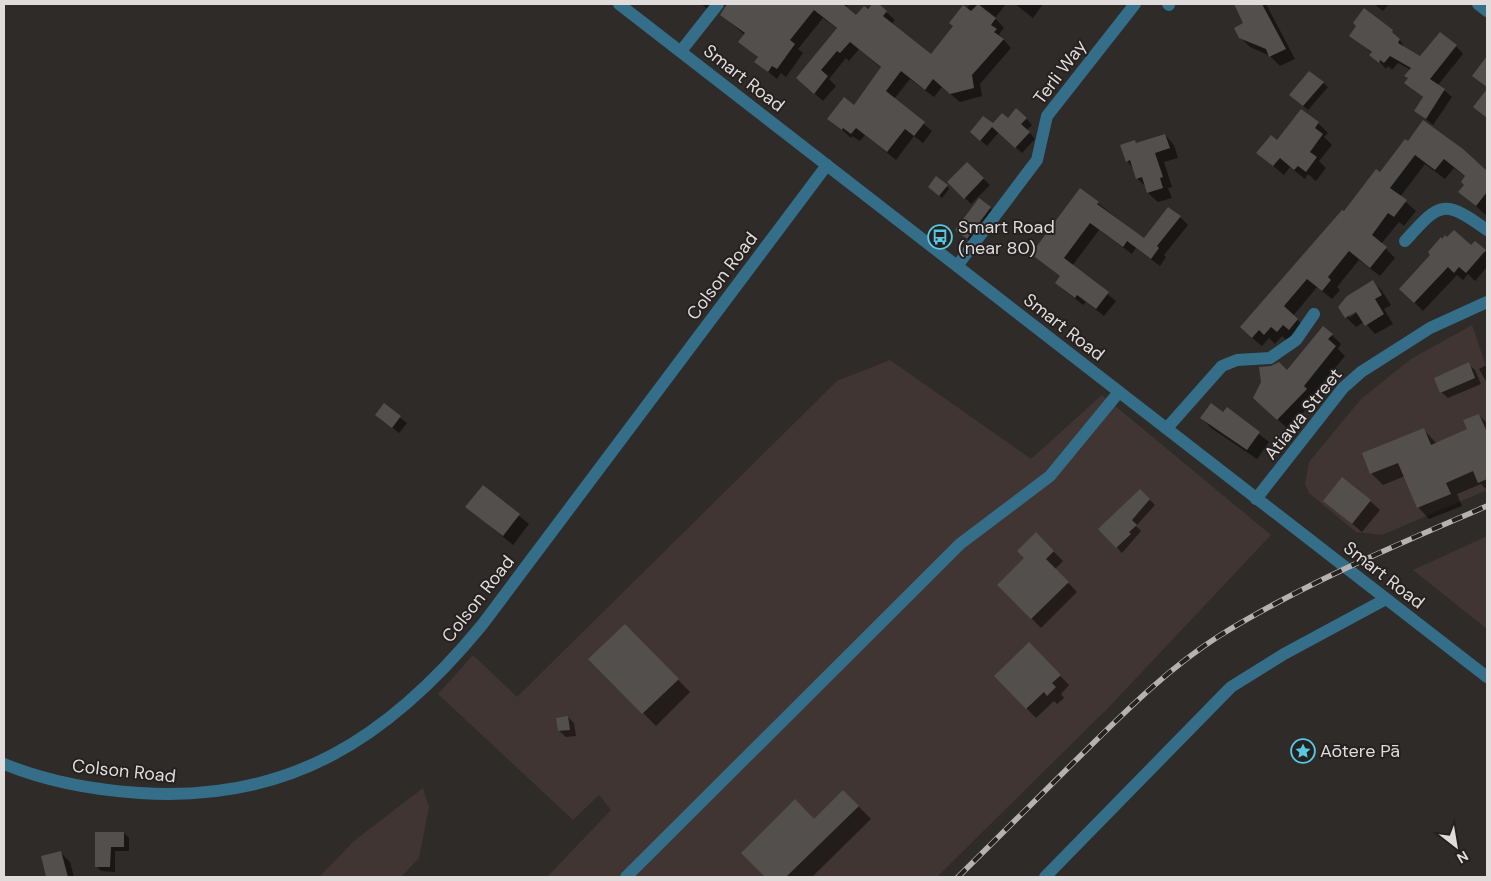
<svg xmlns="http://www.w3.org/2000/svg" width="1491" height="881" font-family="'DM Sans',sans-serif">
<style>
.built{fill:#403532}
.shadow{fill:#0007;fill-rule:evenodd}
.building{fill:#534f4d}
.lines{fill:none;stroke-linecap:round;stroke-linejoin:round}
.minor{stroke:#356e88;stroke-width:12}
.rail-casing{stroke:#b5b2b1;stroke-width:5.5}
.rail{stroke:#252120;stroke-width:4;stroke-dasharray:11;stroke-linecap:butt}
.labels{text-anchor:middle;stroke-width:4;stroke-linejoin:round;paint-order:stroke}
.street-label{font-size:18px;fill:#dfdcdb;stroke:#252120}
.poi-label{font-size:18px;fill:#dfdcdb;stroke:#252120;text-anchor:start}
</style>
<rect width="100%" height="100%" fill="#2f2b29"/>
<g class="built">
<polygon points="1472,325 1487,369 1487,490 1382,535 1356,532 1309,493 1305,484 1309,462 1361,399 1411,359"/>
<polygon points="890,360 1031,459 1102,395 1271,535 1109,707 937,877 547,877 611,810 599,795 573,820 438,694 473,655 517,697 837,381"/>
<polygon points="1487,536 1487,629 1413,570"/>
<polygon points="423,788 429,807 419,858 401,877 319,877 354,841"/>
</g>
<g class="shadow">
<polygon points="701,4 849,4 845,8 856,17 873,4 877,4 895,20 891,25 931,56 970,4 1006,4 995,18 1004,28 999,34 1011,48 980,84 982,96 960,102 942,87 934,97 910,79 894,99 932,131 923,143 914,136 896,160 865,135 860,141 852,136 851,138 829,118 855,107 881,68 859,49 849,61 846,58 829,79 836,86 823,101 797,78 838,29 823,18 798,49 803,53 786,77 781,73 777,79 756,62 759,58 740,42 745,35 722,15 728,5 709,10"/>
<polygon points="1015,4 1043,4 1033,18"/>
<polygon points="1235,4 1266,4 1295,59 1280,66 1270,56 1250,47 1240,37 1245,24"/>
<polygon points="1374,4 1389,4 1383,11"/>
<polygon points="1365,9 1399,38 1405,49 1420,58 1456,46 1463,54 1438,85 1452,97 1433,125 1415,110 1424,98 1413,90 1409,79 1411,70 1398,63 1392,70 1388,66 1386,69 1372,53 1350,35 1358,26 1355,23"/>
<polygon points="1323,83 1328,87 1308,110 1295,99"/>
<polygon points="1026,118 1032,125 1027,130 1035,139 1022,153 999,132 987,146 978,138 993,125 1008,120"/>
<polygon points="1318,123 1328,133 1324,137 1332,145 1319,161 1326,168 1316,181 1308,174 1305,179 1290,167 1284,175 1258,153"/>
<polygon points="1165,135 1174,145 1178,158 1164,162 1172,187 1168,188 1172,198 1158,202 1148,193 1146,187 1137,178 1134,169 1127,161 1135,141 1137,144"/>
<polygon points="1405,141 1487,173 1487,216 1460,192 1465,185 1466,177 1454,168 1445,179 1425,164 1400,197 1416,211 1404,226 1399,222 1381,244 1395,258 1380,276 1359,260 1337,287 1340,290 1332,299 1317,287 1293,316 1307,329 1293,333 1287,341 1282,336 1275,344 1269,338 1262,346 1251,337 1344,213 1380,174"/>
<polygon points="967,163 990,185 971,204 949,182"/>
<polygon points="947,186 949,189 942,198 932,189"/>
<polygon points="980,200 997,214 974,244 963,236"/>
<polygon points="1098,203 1144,240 1180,217 1188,225 1164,255 1166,257 1160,266 1136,248 1132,254 1099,230 1072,266 1116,301 1104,316 1086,302 1083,305 1064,290 1057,283 1061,277 1033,254"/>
<polygon points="1475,243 1487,253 1487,267 1475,281 1468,274 1463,280 1457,275 1423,311 1401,289"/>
<path d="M1373,282L1382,291L1391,305L1384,309L1393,324L1375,334L1364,322L1356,327L1346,317ZM1362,309L1349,318V315Z"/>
<polygon points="1332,335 1341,344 1338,349 1345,356 1312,396 1316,400 1287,428 1264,407"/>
<polygon points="1468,364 1475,370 1481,384 1448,398 1441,392"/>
<polygon points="1487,365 1487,383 1479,369"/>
<polygon points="384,405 407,423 399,433 377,415"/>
<polygon points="1227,409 1269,442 1257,459 1211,428 1202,418 1224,414"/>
<polygon points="1479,415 1487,423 1487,490 1481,484 1457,494 1462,506 1429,519 1418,507 1405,476 1383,485 1371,473 1424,430 1437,444 1468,430"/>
<polygon points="483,486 529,524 513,545 467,507"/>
<polygon points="1140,490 1155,505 1136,526 1141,531 1122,553 1100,529"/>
<polygon points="1324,500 1370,501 1380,510 1362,532"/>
<polygon points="1036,534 1063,561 1055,569 1077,592 1041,628 999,585 1026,558"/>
<polygon points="625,626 690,692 656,726 590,659"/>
<polygon points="1029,644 1069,685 1061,694 1064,698 1057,704 1054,701 1036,718 995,676"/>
<polygon points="568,717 574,723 576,736 566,737 559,731"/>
<polygon points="843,791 871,819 812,877 766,877 742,853 814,820"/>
<polygon points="124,833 129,838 129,851 115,851 115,872 101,871 96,866 96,834"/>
<polygon points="60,852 70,862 74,877 48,877 42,857"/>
</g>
<g class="building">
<polygon points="727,4 843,4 856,15 864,6 868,9 872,4 879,4 887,11 883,16 931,54 953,26 949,23 963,5 971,11 978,4 996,18 991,25 997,29 994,32 1004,39 972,75 974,88 950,94 933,79 925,90 901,71 886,91 925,122 914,136 905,129 887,152 856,128 851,134 843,128 842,130 827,119 844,97 854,105 881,67 850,42 840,53 837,51 821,70 828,76 814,94 796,78 837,28 814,10 790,40 795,44 777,69 772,66 768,72 754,62 758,57 738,42 745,33 720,15"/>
<polygon points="1234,4 1262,4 1286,49 1269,57 1266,49 1239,38 1234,28 1243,23"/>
<polygon points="1364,8 1393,30 1392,32 1400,39 1398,43 1420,56 1440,32 1457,45 1430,79 1445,89 1426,119 1414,111 1423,97 1404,83 1408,78 1404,76 1411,68 1390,56 1384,63 1380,60 1379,63 1369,55 1372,52 1349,36 1356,26 1353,23"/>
<polygon points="1487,56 1487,87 1472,76"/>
<polygon points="1309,71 1324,82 1303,106 1289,95"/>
<polygon points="1487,89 1487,118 1473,107"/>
<polygon points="1016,108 1027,118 1021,124 1030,132 1015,148 992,127 980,141 970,132 983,116 993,123 1002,113 1008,118"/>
<polygon points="1301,109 1319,122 1315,128 1323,134 1310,152 1317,157 1306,172 1298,166 1294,170 1280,158 1273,166 1256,153 1271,135 1277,140"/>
<polygon points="1423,120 1463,149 1487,171 1487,192 1476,206 1458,192 1464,185 1461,182 1465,176 1444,159 1435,170 1415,155 1390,188 1407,200 1394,217 1388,213 1372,235 1387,247 1370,268 1349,251 1328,277 1331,280 1322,291 1307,279 1284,306 1298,319 1289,330 1283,325 1277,332 1271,327 1264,335 1259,330 1252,338 1240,327 1342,210 1344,211 1376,169 1380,172 1405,139 1408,141"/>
<polygon points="1165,134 1170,148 1155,153 1163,177 1160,178 1163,188 1147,193 1142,177 1136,179 1130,160 1126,162 1120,145 1135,140 1136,143"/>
<polygon points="967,162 984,178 964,199 947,182"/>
<polygon points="936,176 948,185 939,196 928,187"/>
<polygon points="1080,188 1099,202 1097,204 1144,238 1168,207 1181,216 1157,246 1159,248 1151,259 1127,241 1123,247 1090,223 1064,258 1109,292 1096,309 1077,295 1075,298 1055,283 1060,276 1031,254"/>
<polygon points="979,198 991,207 967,239 955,230"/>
<polygon points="1454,230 1471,245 1475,241 1486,250 1466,273 1459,267 1454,273 1448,267 1414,303 1399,289 1430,255 1428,252 1441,237 1442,239 1445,235 1447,237"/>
<polygon points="1373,280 1382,295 1375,299 1384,314 1365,326 1356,312 1345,318 1338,307 1347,296"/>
<polygon points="1323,326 1333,334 1328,339 1336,346 1304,386 1307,389 1277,420 1253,398 1261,382 1259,367 1271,366 1279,362 1287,370"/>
<polygon points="1469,362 1475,378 1440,393 1434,378"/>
<polygon points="384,403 401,416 392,428 375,415"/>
<polygon points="1211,403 1223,412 1227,407 1260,432 1247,450 1200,418"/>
<polygon points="1479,414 1487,432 1487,479 1478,483 1473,471 1446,483 1451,494 1417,508 1398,463 1370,474 1362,453 1424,428 1431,445 1467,429 1463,420"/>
<polygon points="1342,477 1371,500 1352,524 1323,501"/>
<polygon points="483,485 520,514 503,536 465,507"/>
<polygon points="1140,489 1150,499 1132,520 1137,525 1129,532 1131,534 1116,548 1098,529"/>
<polygon points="1036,532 1054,551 1046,559 1069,582 1031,619 997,585 1024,558 1017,551"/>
<polygon points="625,624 679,679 642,714 588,659"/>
<polygon points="1029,642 1061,675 1052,683 1056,687 1047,696 1044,692 1026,709 994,676"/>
<polygon points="568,716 570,730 558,731 556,718"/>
<polygon points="843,790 859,806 786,877 765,877 741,853 795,799 814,819"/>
<polygon points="95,832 124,832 124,847 111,847 110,867 95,867"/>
<polygon points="61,851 68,877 46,877 41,856"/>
</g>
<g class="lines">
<g class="minor">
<polyline points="619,4 1487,677"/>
<polyline points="1168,4 1169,5"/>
<polyline points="1478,4 1487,11"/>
<polyline points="681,51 718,4"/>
<path d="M1405,241C1439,204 1442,197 1487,230"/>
<polyline points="957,266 1037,160 1047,116 1135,4"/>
<polyline points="1167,428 1222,366 1237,360 1270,358 1296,340 1314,314"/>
<polyline points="1256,499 1343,388 1361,372 1430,328 1487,302"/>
<path d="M4,764C48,782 93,790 140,793C290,803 390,737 482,625L827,165"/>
<polyline points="626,877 960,544 1050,476 1119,392"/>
<polyline points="1045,877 1231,687 1284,654 1386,599"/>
</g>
<g class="rail-casing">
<path id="rail" d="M958,877C996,839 1035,801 1073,763C1119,718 1164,671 1219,636C1303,584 1396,545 1487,506"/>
</g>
<use href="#rail" class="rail"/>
</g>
<defs>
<g id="bus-ring" transform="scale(1.25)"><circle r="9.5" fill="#252120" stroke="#57c9e2" stroke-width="1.5"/><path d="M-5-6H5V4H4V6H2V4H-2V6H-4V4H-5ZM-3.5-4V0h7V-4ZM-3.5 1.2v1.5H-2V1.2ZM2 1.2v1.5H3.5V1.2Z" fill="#57c9e2"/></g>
<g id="sight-ring" transform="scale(1.25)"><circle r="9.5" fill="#252120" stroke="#57c9e2" stroke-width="1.5"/><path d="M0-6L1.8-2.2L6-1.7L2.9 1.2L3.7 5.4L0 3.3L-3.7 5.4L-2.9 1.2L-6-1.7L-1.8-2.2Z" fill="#57c9e2"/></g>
</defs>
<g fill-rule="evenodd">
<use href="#bus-ring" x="940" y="237"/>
<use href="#sight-ring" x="1303" y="751"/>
</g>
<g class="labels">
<g class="street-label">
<text transform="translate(1060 72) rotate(-53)" y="6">Terli Way</text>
<text transform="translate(744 78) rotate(38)" y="6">Smart Road</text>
<text transform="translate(722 276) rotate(-53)" y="6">Colson Road</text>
<text transform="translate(1064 327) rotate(38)" y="6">Smart Road</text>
<text transform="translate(1303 414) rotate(-51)" y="6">Atiawa Street</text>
<text transform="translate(1384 575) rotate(38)" y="6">Smart Road</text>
<text transform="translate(478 599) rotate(-52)" y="6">Colson Road</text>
<text transform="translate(124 771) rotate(6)" y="6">Colson Road</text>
</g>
<g class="poi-label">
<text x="958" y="233">Smart Road<tspan x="958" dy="21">(near 80)</tspan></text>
<text x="1320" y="757">Aōtere Pā</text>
</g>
</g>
<rect width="1491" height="881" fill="none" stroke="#dfdcdb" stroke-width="10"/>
<g transform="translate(1456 846) rotate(149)" stroke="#252120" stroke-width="4" paint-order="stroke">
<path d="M0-4L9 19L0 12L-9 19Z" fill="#dfdcdb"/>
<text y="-8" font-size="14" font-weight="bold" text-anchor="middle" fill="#dfdcdb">N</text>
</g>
</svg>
